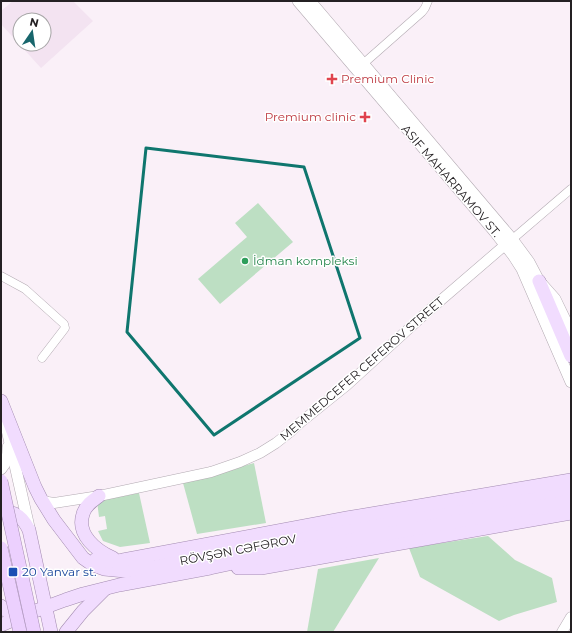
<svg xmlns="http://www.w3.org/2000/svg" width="572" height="633" font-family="Montserrat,sans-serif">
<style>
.built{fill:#f3e3f1;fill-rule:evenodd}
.green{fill:#bddfc3}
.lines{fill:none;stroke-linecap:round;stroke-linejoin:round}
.minor-casing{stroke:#b3aab2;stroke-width:9}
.tertiary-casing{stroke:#b3aab2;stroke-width:11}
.secondary-casing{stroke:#b3aab2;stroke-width:12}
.primary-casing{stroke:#a38bb1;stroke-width:14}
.minor{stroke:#fff;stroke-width:8}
.tertiary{stroke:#fff;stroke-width:10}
.secondary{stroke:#fff;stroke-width:11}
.primary{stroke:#f1dcfe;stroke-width:13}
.trunk-bridge-casing{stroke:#a38bb1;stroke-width:14;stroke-linecap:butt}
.trunk-bridge{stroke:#ecd0fe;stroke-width:13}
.marked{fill:none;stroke:#0f766e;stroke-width:3;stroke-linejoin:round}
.health-dot{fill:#e0444e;stroke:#fff;stroke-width:1.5}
.leisure-dot{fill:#2e9e5b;stroke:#fff;stroke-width:1.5}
.transit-dot{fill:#1a4fb4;stroke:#fff;stroke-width:1.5}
.labels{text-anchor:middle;stroke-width:3;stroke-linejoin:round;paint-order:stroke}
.health-label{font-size:12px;fill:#be3a42;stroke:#fff;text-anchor:start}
.street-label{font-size:12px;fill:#242023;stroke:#fff}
.leisure-label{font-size:12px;fill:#27864d;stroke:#fff;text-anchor:start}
.transit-label{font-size:12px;fill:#164399;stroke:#fff;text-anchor:start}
</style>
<rect width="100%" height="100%" fill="#faf0f8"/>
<path class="built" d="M13,1H73L93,21L41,68L1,24V11ZM20,20H44V44H20Z"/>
<g class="green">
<polygon points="258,203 293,242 220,304 198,279 247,237 235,223"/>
<polygon points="254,463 266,523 197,534 183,483"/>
<polygon points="139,493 150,543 120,547 103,541 98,531 107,529 105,516 99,517 97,501"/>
<polygon points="488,536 515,560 552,578 557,602 514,615 499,621 420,577 409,548"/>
<polygon points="379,558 333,632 307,632 318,569"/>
</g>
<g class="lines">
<g class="minor-casing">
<g id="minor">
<polyline points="363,64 422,12 425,8 428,1"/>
<polyline points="508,243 571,189"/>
<polyline points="1,276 25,289 64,324 65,328 62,332 42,358"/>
</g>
</g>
<g class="tertiary-casing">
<g id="tertiary">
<polyline points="41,499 48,502 54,503 99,496 211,472 240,462 260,453 276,443 290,432 301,422 347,385 426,313 505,245"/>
<polyline points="562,632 571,617"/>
</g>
</g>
<g class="secondary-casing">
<g id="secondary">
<polyline points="298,1 495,232 513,255 522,269 571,382"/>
<polyline points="310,1 512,239 529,262 539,281 555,299 571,332"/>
<polyline points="5,421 29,527"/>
<path d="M1,469C7,462 8,456 8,447"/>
</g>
</g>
<g class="primary-casing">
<g id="primary">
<polyline points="539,281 571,356"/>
<polyline points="1,401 35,487 41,499 54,520 83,558 93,565 104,569 125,571 153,567 281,541 571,490"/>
<path d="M99,496C92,501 85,506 83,514C76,535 97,551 113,558"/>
<path d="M1,513C15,510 23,518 29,530L51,632"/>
<path d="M96,559C106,562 114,562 123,560L347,518L571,480"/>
<polyline points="238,568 261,568 571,513"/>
<path d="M1,606C8,613 14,616 24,615"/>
<polyline points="1,625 27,614 65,600 83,594 119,585 210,568 284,552 571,501"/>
<polyline points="66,632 83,611 105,589"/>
</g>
</g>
<use href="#minor" class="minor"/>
<use href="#tertiary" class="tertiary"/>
<use href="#secondary" class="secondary"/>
<use href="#primary" class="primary"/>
<g class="trunk-bridge-casing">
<g id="trunk-bridge">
<polyline points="1,481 34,632"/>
<polyline points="1,548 20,632"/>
</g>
</g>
<use href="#trunk-bridge" class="trunk-bridge"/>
</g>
<path class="marked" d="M146,148L304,167L360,338L214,435L127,332Z"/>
<g class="health-dot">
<path d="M330 73h4v4h4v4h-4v4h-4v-4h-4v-4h4z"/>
<path d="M363 111h4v4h4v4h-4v4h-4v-4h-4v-4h4z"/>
</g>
<circle class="leisure-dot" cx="245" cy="261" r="4"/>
<rect class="transit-dot" x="8" y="567" width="10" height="10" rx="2"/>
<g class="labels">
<g class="health-label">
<text x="341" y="83">Premium Clinic</text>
<text x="356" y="121" text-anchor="end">Premium clinic</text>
</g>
<g class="street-label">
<text transform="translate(451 181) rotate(49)" y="4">ASIF MAHARRAMOV ST.</text>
<text transform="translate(362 369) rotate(-41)" y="4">MEMMEDCEFER CEFЕROV STREET</text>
<text transform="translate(238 550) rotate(-11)" y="4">RÖVŞƏN CƏFƏROV</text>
</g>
<g class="leisure-label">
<text x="253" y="265">İdman kompleksi</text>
</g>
<g class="transit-label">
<text x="22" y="576">20 Yanvar st.</text>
</g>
</g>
<rect width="572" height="633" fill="none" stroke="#242023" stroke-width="4"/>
<g transform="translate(32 32) rotate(13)"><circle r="19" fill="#ffffff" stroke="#a7a6a7"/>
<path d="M0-3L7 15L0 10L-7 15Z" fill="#18666c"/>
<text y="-6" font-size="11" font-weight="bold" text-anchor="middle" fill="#242023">N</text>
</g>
</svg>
